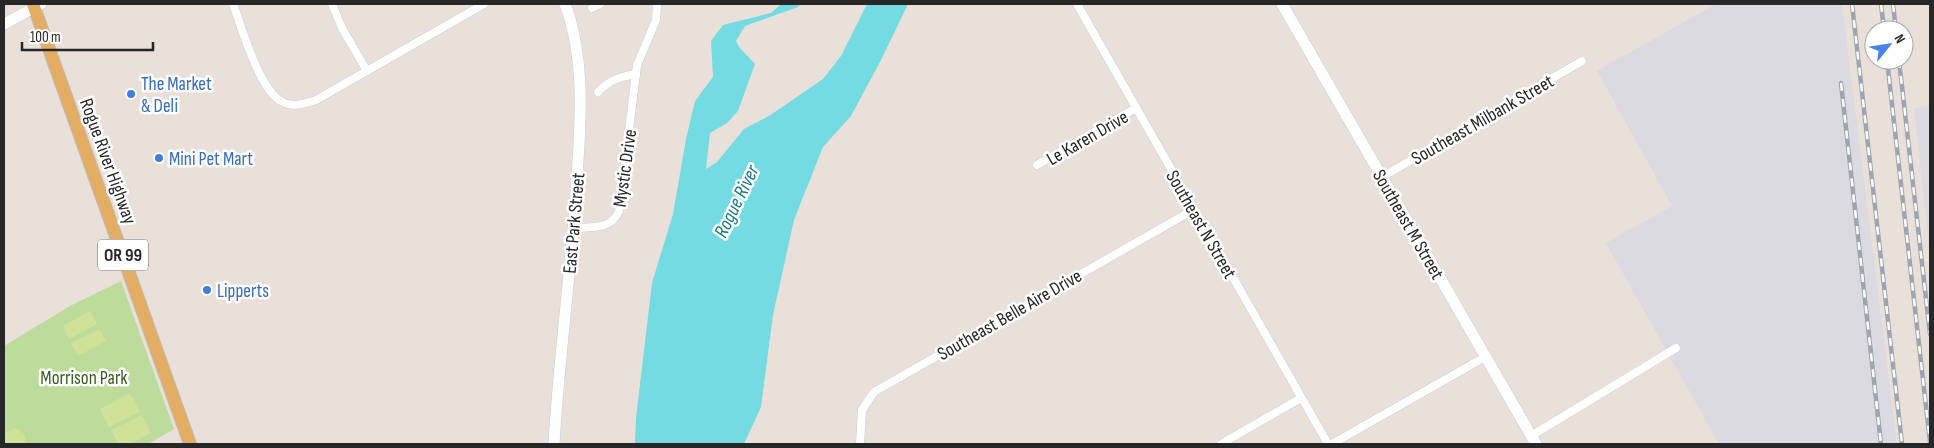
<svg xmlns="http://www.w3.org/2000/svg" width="1934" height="448" font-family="'Sofia Sans Condensed',sans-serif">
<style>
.industrial{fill:#dbdae1}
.green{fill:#bddb9a}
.pitch{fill:#d0e297}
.water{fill:#75dbe3}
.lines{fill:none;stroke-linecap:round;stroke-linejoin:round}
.street-casing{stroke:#c8ced8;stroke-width:9}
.secondary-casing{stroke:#c8ced8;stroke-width:12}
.primary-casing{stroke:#bebebe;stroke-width:14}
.street{stroke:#fff;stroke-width:8}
.secondary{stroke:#fff;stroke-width:11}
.primary{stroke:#e3ad64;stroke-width:12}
.rail-casing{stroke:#9ea4b0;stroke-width:4.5}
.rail{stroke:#fff;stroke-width:2.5;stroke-dasharray:8;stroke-linecap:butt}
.shop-dot{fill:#3f7fe0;stroke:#fff;stroke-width:2}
.labels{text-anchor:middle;stroke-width:5;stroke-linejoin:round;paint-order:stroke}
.shield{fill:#fff;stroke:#686868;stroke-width:1}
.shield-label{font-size:18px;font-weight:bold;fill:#272727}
.shop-label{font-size:19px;fill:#366cbe;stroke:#fff;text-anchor:start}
.street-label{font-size:19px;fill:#272727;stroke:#fff}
.park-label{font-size:19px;fill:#385d1f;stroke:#fff}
.water-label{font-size:20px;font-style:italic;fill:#18798a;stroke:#fff}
</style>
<rect width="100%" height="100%" fill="#e9e0da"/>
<g class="industrial">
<polygon points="1716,4 1842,4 1897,444 1719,444 1606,243 1672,206 1597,71"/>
<polygon points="1930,106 1930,258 1914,108"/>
</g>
<polygon class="green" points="121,281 174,429 148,444 4,444 4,346 70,306"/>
<g class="pitch">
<polygon points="90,311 97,324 69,339 63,326"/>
<polygon points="99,329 106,341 78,356 71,343"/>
<polygon points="130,393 140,412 109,427 100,409"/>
<polygon points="142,415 151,433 129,444 118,444 111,430"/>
<polygon points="16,428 24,434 26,444 4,444 4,433"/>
</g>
<polygon class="water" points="781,4 801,4 798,7 745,26 736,41 739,47 755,64 738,111 727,123 710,133 706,169 717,162 744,129 769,116 823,79 841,56 867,4 908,4 881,60 851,116 823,147 794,220 773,315 761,407 744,444 635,444 636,418 652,283 673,214 686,139 695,101 713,77 711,41 723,25 771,13"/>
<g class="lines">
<g class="street-casing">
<g id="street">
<path d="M233,4C242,28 259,89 281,101C292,108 304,104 316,100L484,4"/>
<polyline points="332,4 342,28 367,71"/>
<polyline points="1077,4 1328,444"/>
<polyline points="592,8 600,4"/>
<path d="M598,92C609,80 620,77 636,74"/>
<polyline points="1037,165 1136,108"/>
<polyline points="1382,177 1582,61"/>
<path d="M574,228C592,227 611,230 619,211L637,65L656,20L657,4"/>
<polyline points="1531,436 1676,348"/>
<polyline points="860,444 862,410 874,392 1193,210"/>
<polyline points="1221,444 1301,398"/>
<polyline points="1332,444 1485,357"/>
</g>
</g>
<g class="secondary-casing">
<g id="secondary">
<polyline points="1282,4 1536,444"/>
<polyline points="4,24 41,4"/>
<path d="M554,444C559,355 572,266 577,176C581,120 585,57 565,4"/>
</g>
</g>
<g class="primary-casing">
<polyline id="primary" points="33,4 190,444"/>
</g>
<use href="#street" class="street"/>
<use href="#secondary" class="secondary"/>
<use href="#primary" class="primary"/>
<g class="rail-casing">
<g id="rail">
<polyline points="1852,4 1902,444"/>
<polyline points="1881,4 1884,30"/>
<polyline points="1893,4 1896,30"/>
<polyline points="1887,60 1930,442"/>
<polyline points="1899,60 1930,334"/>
<polyline points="1841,83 1881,444"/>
</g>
</g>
<use href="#rail" class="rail"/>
</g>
<g class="shop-dot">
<circle cx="131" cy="94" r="5"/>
<circle cx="159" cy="158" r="5"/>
<circle cx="207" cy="290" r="5"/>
</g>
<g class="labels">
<rect class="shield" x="98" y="239.5" width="50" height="31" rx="4"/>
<g class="shield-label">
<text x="123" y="261">OR 99</text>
</g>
<g class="shop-label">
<text x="141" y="90">The Market<tspan x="141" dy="22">&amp; Deli</tspan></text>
<text x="169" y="165">Mini Pet Mart</text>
<text x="217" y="297">Lipperts</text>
</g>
<g class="street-label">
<text transform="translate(1482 119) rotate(-30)" y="7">Southeast Milbank Street</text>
<text transform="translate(1087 137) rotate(-30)" y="7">Le Karen Drive</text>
<text transform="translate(109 161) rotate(70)" y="7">Rogue River Highway</text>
<text transform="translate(624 168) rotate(-82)" y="7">Mystic Drive</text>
<text transform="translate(573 223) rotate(-85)" y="7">East Park Street</text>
<text transform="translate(1202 224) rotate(60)" y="7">Southeast N Street</text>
<text transform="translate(1409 224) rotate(60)" y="7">Southeast M Street</text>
<text transform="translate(1009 314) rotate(-30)" y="7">Southeast Belle Aire Drive</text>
</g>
<g class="park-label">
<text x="84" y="384">Morrison Park</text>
</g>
<g class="water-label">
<text transform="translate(736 201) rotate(-64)" y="7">Rogue River</text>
</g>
</g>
<rect width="1934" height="448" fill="none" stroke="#272727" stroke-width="10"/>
<g transform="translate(1889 45) rotate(60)"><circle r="24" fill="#ffffff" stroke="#a9a9a9"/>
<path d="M0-4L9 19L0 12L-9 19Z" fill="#4784e9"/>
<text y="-8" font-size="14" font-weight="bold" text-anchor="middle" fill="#272727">N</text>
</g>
<path d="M22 42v8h131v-8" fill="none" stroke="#272727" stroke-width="2.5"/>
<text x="30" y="42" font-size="15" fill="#272727" stroke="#ffffff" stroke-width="4" paint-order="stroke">100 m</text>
</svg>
